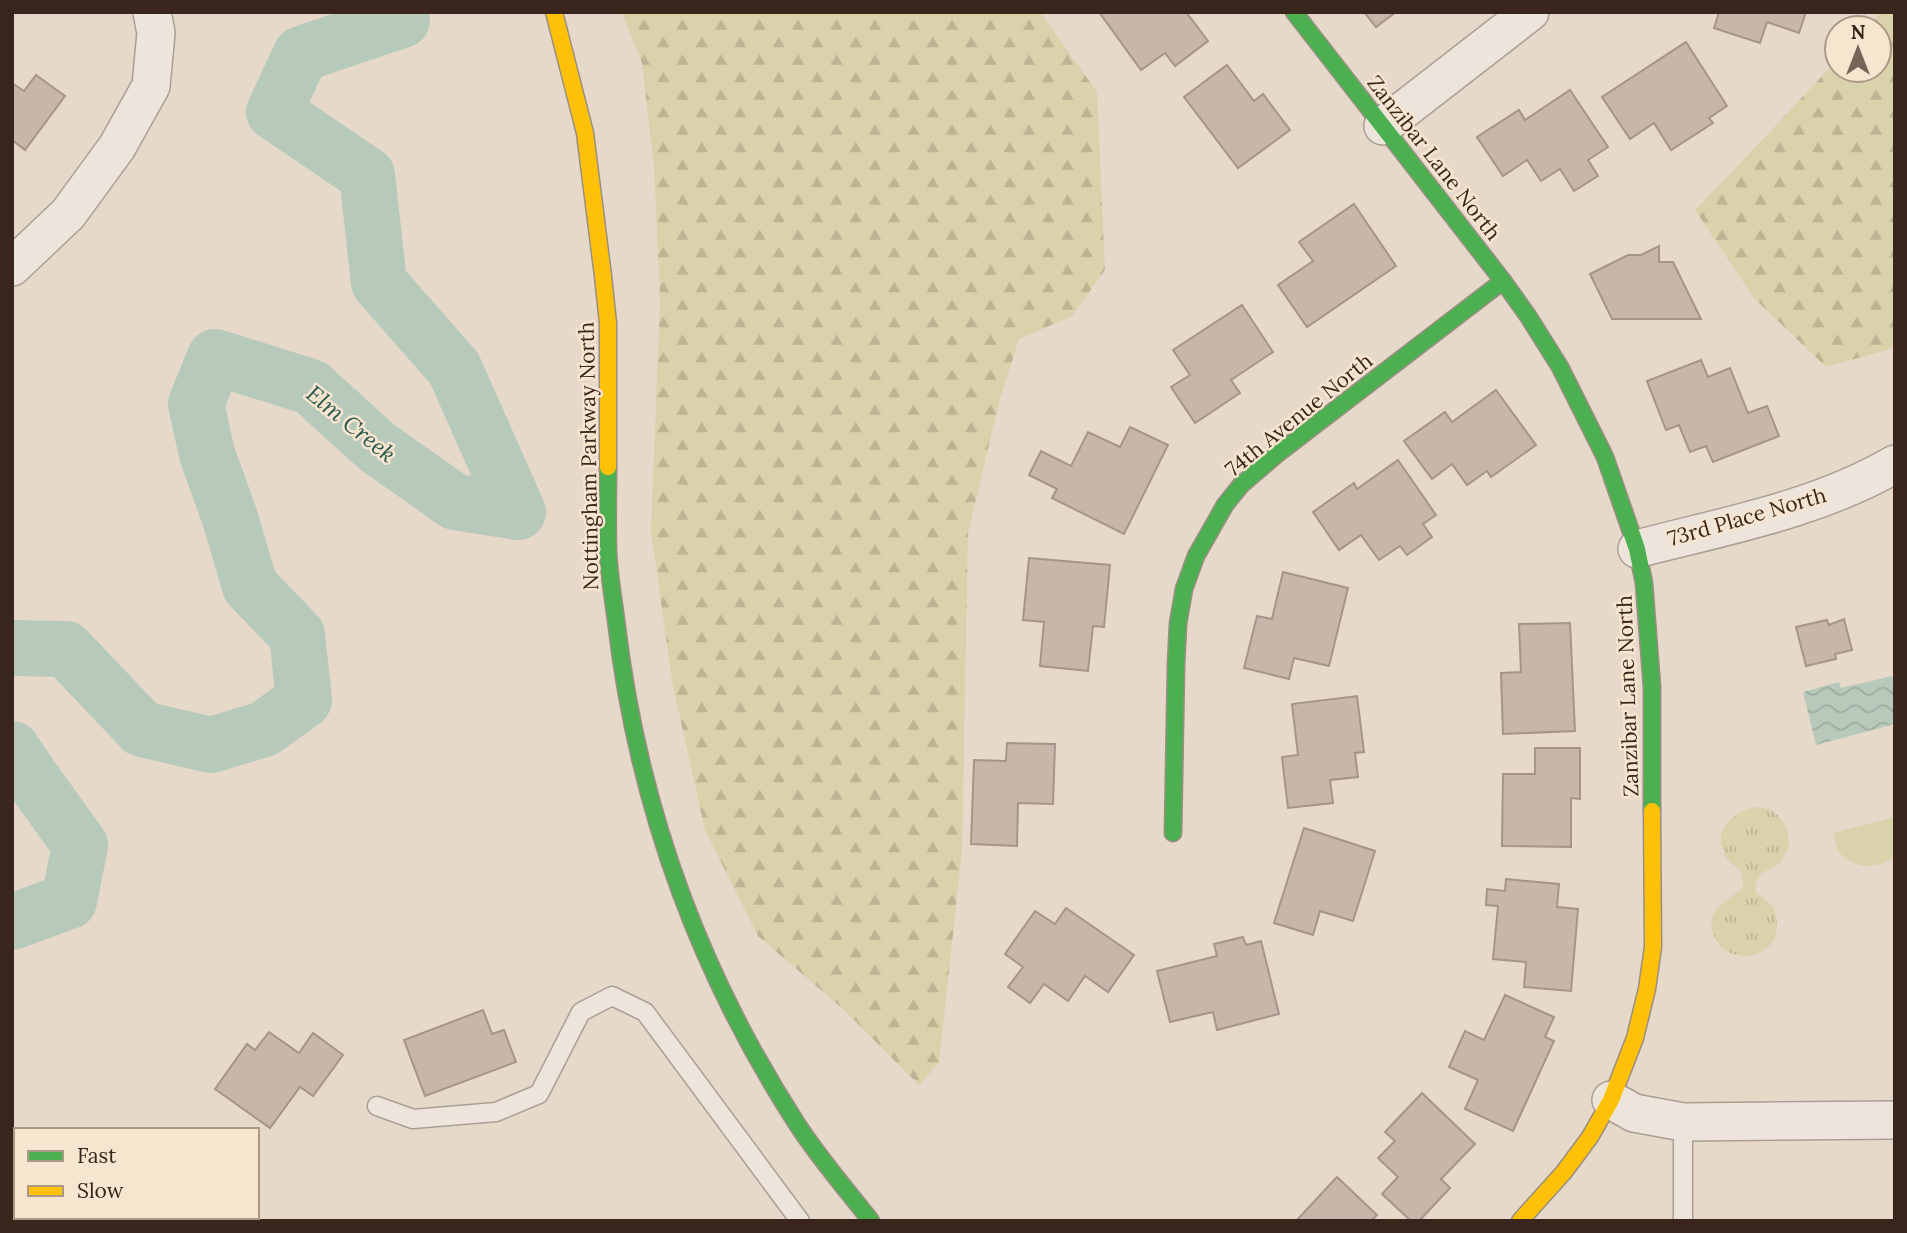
<svg xmlns="http://www.w3.org/2000/svg" width="1907" height="1233" font-family="Lora,serif">
<style>
.grass{fill:url(#grass-tufts)}
.forest{fill:url(#forest-firs)}
.garden{fill:#dad2ab}
.water{fill:url(#water-waves)}
.lines{fill:none;stroke-linecap:round;stroke-linejoin:round}
.river{stroke:#b6c9bb;stroke-width:56}
.building{fill:#c9b6ab;stroke:#a6948a;stroke-width:2}
.lane-casing{stroke:#ab9e94;stroke-width:21}
.street-casing{stroke:#ab9e94;stroke-width:40}
.fast-casing{stroke:#9a8e84;stroke-width:19}
.slow-casing{stroke:#9a8e84;stroke-width:19}
.lane{stroke:#ede5dc;stroke-width:18}
.street{stroke:#ede5dc;stroke-width:37}
.fast{stroke:#4caf50;stroke-width:16}
.slow{stroke:#ffc107;stroke-width:16}
.labels{text-anchor:middle;stroke-width:5;stroke-linejoin:round;paint-order:stroke}
.street-label{font-size:21px;fill:#39251b;stroke:#f8e5cf}
.water-label{font-size:23px;font-style:italic;fill:#295a4f;stroke:#f8e5cf}
</style>
<defs>
<pattern id="grass-tufts" width="24" height="20" patternUnits="userSpaceOnUse" patternTransform="scale(1.75)"><rect width="24" height="20" fill="#dad2ab"/><path d="M3 7l-1-3M5 7V3M7 7l1-3M15 17l-1-3M17 17v-4M19 17l1-3" fill="none" stroke="#bcb493"/></pattern>
<pattern id="forest-firs" width="22" height="20" patternUnits="userSpaceOnUse" patternTransform="scale(1.75)"><rect width="22" height="20" fill="#dad2ab"/><path d="M5 1l3.5 6h-7zM16 11l3.5 6h-7z" fill="#bcb493"/></pattern>
<pattern id="water-waves" width="16" height="10" patternUnits="userSpaceOnUse" patternTransform="scale(1.75)"><rect width="16" height="10" fill="#b6c9bb"/><path d="M0 5q4-4 8 0t8 0" fill="none" stroke="#9daca0"/></pattern>
</defs>
<rect width="100%" height="100%" fill="#e6d9ca"/>
<path class="grass" d="M1756,807L1769,809L1779,816L1787,828L1789,845L1781,862L1761,874L1755,884L1756,893C1762,897 1769,902 1773,907C1776,912 1776,918 1777,923C1779,961 1725,968 1713,934C1711,927 1710,919 1714,913C1721,903 1734,896 1743,887C1745,864 1732,870 1725,855C1712,829 1733,812 1756,807Z"/>
<g class="forest">
<polygon points="622,12 1040,12 1097,92 1105,270 1072,316 1019,339 999,402 968,533 962,851 939,1063 919,1085 842,1008 758,936 705,830 672,681 651,530 660,300 654,167 642,63"/>
<polygon points="1881,12 1895,12 1895,187 1892,195 1895,202 1895,344 1887,350 1826,367 1754,298 1695,210 1767,135 1837,60 1837,70 1879,70 1879,28 1866,28"/>
</g>
<path class="garden" d="M1895,817V855C1881,870 1850,870 1838,850C1835,845 1835,838 1833,833Z"/>
<polygon class="water" points="1892,676 1895,685 1895,724 1816,745 1803,692 1839,682 1841,688"/>
<g class="lines">
<g class="river">
<polyline points="12,648 66,649 142,729 211,745 264,729 304,700 297,635 250,586 230,518 207,454 196,404 215,357 311,387 377,447 455,502 518,512 454,368 379,283 367,175 274,112 301,54 402,20 394,12"/>
<polyline points="12,749 31,777 80,845 69,901 12,922"/>
</g>
</g>
<g class="building">
<polygon points="1099,12 1186,12 1208,41 1175,66 1165,53 1141,70"/>
<polygon points="1364,12 1396,12 1376,27"/>
<polygon points="1719,12 1806,12 1799,33 1767,22 1760,43 1714,28"/>
<polygon points="1686,42 1727,106 1709,118 1713,123 1671,150 1654,123 1630,139 1602,97"/>
<polygon points="1227,65 1254,101 1263,94 1290,130 1238,168 1184,97"/>
<polygon points="36,75 65,96 25,150 12,140 12,83 24,91"/>
<polygon points="1570,90 1608,147 1588,160 1598,176 1574,191 1560,169 1541,181 1527,160 1503,176 1477,137 1519,110 1525,120"/>
<polygon points="1354,204 1396,266 1307,327 1278,285 1313,261 1299,242"/>
<polygon points="1659,246 1659,262 1673,262 1701,319 1612,319 1590,274 1628,255 1641,255"/>
<polygon points="1242,305 1273,352 1231,380 1240,393 1195,423 1171,387 1190,375 1173,350"/>
<polygon points="1701,360 1708,377 1730,368 1748,413 1767,406 1779,436 1713,462 1706,446 1690,452 1679,425 1666,430 1647,381"/>
<polygon points="1496,390 1536,445 1491,477 1487,471 1467,485 1452,464 1432,479 1404,441 1445,412 1452,422"/>
<polygon points="1130,427 1168,445 1124,534 1052,498 1057,489 1029,475 1041,451 1071,466 1088,432 1120,447"/>
<polygon points="1398,460 1436,515 1423,524 1432,537 1407,555 1400,546 1379,560 1361,535 1339,550 1313,512 1354,483 1357,489"/>
<polygon points="1029,558 1110,565 1104,627 1093,626 1088,671 1040,666 1044,622 1023,620"/>
<polygon points="1283,572 1348,588 1329,666 1294,658 1289,679 1244,668 1257,616 1272,619"/>
<polygon points="1844,619 1852,650 1835,654 1836,659 1806,666 1796,627 1827,620 1829,625"/>
<polygon points="1570,623 1575,731 1503,734 1501,673 1521,672 1519,624"/>
<polygon points="1357,696 1364,752 1355,753 1358,777 1330,780 1333,803 1288,808 1282,757 1298,755 1292,704"/>
<polygon points="1007,743 1055,744 1053,804 1018,803 1017,846 971,844 974,760 1006,761"/>
<polygon points="1535,748 1580,748 1580,799 1571,798 1571,847 1502,846 1503,774 1535,774"/>
<polygon points="1304,828 1375,851 1353,921 1320,911 1313,935 1274,923"/>
<polygon points="1506,879 1559,884 1557,907 1578,909 1571,991 1524,987 1526,962 1493,959 1498,906 1486,905 1487,889 1505,891"/>
<polygon points="1066,908 1134,955 1108,992 1085,976 1068,1001 1044,984 1030,1003 1008,987 1023,967 1005,954 1035,911 1055,924"/>
<polygon points="1243,937 1246,945 1261,941 1279,1014 1217,1030 1213,1012 1170,1022 1157,971 1217,956 1214,944"/>
<polygon points="1505,995 1554,1017 1545,1037 1554,1041 1513,1131 1465,1109 1478,1080 1449,1067 1465,1031 1484,1040"/>
<polygon points="483,1010 492,1034 504,1030 516,1062 425,1096 404,1040"/>
<polygon points="269,1032 299,1053 313,1033 343,1055 313,1096 300,1087 270,1128 215,1089 247,1044 255,1050"/>
<polygon points="1422,1093 1475,1144 1441,1179 1450,1188 1419,1221 1411,1221 1382,1194 1398,1177 1378,1158 1395,1141 1385,1132"/>
<polygon points="1337,1177 1377,1215 1371,1221 1296,1221"/>
</g>
<g class="lines">
<g class="lane-casing">
<g id="lane">
<polyline points="377,1106 413,1119 496,1112 539,1094 581,1012 612,996 645,1012 800,1221"/>
<polyline points="1683,1122 1683,1221"/>
</g>
</g>
<g class="street-casing">
<g id="street">
<polyline points="1383,126 1530,12"/>
<polyline points="12,267 68,214 117,147 151,86 156,33 152,12"/>
<path d="M1637,549C1724,526 1816,510 1895,464"/>
<polyline points="1611,1100 1634,1113 1683,1122 1895,1120"/>
</g>
</g>
<g class="fast-casing">
<g id="fast">
<polyline points="1294,12 1503,281 1528,316 1560,367 1605,457 1637,549 1644,583 1652,687 1652,811"/>
<path d="M608,467C608,495 607,523 608,551C609,574 613,597 616,620C637,801 698,971 797,1124C819,1158 846,1189 871,1221"/>
<polyline points="1173,833 1176,665 1178,624 1184,589 1196,556 1225,505 1241,485 1276,455 1503,281"/>
</g>
</g>
<g class="slow-casing">
<g id="slow">
<polyline points="554,12 585,133 603,276 608,323 608,467"/>
<polyline points="1520,1221 1564,1172 1590,1137 1611,1100 1635,1038 1647,989 1653,947 1652,811"/>
</g>
</g>
<use href="#lane" class="lane"/>
<use href="#street" class="street"/>
<use href="#fast" class="fast"/>
<use href="#slow" class="slow"/>
</g>
<g class="labels">
<g class="street-label">
<text transform="translate(1434 158) rotate(52)" y="7">Zanzibar Lane North</text>
<text transform="translate(1299 415) rotate(-39)" y="7">74th Avenue North</text>
<text transform="translate(589 456) rotate(-91)" y="7">Nottingham Parkway North</text>
<text transform="translate(1747 517) rotate(-16)" y="7">73rd Place North</text>
<text transform="translate(1628 696) rotate(-92)" y="7">Zanzibar Lane North</text>
</g>
<g class="water-label">
<text transform="translate(351 424) rotate(39)" y="8">Elm Creek</text>
</g>
</g>
<rect width="1907" height="1233" fill="none" stroke="#39251b" stroke-width="28"/>
<rect x="14" y="1128" width="245" height="91" fill="#f8e5cf" stroke="#ac9887" stroke-width="2"/>
<rect x="28" y="1151" width="35" height="10" fill="#4caf50" stroke="#ac9887" stroke-width="2"/>
<text x="77" y="1163" font-size="21" fill="#39251b">Fast</text>
<rect x="28" y="1186" width="35" height="10" fill="#ffc107" stroke="#ac9887" stroke-width="2"/>
<text x="77" y="1198" font-size="21" fill="#39251b">Slow</text>
<g transform="translate(1858 49)"><circle r="33" fill="#f8e5cf" stroke="#ac9887" stroke-width="2"/>
<path d="M0-5L12 26L0 18L-12 26Z" fill="#766458"/>
<text y="-10" font-size="19" font-weight="bold" text-anchor="middle" fill="#39251b">N</text>
</g>
</svg>
